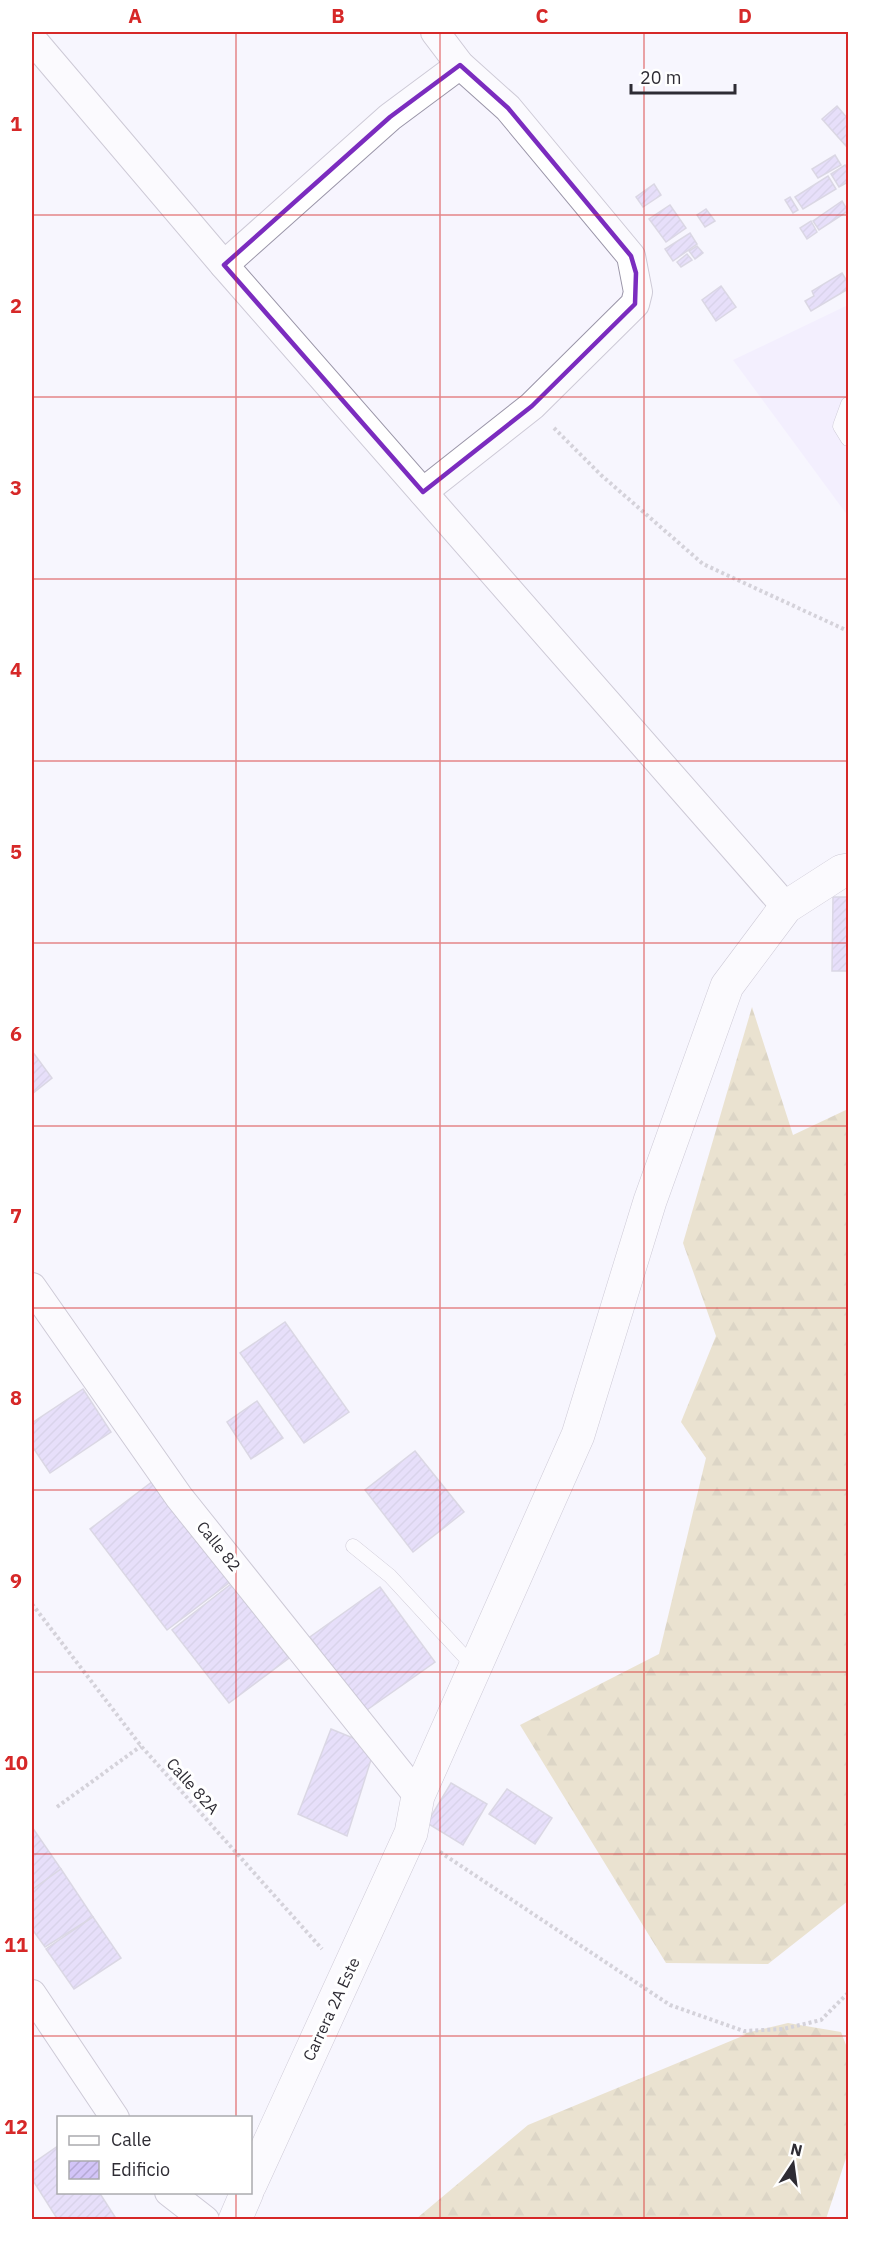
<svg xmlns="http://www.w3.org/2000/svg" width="880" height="2251" font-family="'IBM Plex Sans',sans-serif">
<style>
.built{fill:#ede7fe}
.forest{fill:url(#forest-firs)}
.building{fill:url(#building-hatch);stroke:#b7b2c6;stroke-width:1.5}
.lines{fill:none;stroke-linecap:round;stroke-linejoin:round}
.service-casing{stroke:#9a95a8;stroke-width:15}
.minor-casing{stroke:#9a95a8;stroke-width:30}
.tertiary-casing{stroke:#9a95a8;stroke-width:34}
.path{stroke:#a9a7af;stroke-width:4;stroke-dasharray:3 3;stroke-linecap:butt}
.service{stroke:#fff;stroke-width:14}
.minor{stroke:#fff;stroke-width:28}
.tertiary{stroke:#fff;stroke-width:33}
.marked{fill:none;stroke:#7b2cbf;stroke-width:4.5;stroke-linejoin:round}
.grid{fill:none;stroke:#d62828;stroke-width:1.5;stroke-opacity:0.55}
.labels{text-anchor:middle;stroke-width:6;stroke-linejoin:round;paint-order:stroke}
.street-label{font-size:16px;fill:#2e2c34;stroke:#fff}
.neatline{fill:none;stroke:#d62828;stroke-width:2}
.grid-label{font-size:20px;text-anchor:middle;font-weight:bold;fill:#d62828}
</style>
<defs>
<pattern id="forest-firs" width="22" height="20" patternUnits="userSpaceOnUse" patternTransform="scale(1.5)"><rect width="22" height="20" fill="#d9cb99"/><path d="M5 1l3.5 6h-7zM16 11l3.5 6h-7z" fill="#bbae84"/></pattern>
<pattern id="building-hatch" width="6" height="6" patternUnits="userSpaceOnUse" patternTransform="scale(1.5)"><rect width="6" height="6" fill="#d2c4f7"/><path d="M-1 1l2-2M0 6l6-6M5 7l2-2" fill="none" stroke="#b5a9d4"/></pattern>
</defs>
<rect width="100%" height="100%" fill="#f7f5fe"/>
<polygon class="built" points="848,305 848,516 733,360"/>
<g class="forest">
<polygon points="752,1007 793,1135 848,1109 848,1901 768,1964 666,1963 520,1725 659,1654 706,1458 681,1422 716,1336 683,1243"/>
<polygon points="788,2023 841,2032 848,2050 848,2152 826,2219 416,2219 528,2125 745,2035 742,2034"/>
</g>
<g class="building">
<polygon points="837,106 848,119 847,147 822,119"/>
<polygon points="835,155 841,165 818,178 812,169"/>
<polygon points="845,165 848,170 848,182 839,187 831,174"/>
<polygon points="828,176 836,189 803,209 795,197"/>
<polygon points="654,184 661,195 643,207 636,197"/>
<polygon points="790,197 798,210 793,213 785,200"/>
<polygon points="842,201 848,211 819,230 813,221"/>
<polygon points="670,205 686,228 666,242 649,219"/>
<polygon points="706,209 715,221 705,227 697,215"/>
<polygon points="811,221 817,232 807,239 800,228"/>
<polygon points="690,233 697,244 673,261 665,249"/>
<polygon points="697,246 703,253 695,259 689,251"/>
<polygon points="687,254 692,260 681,267 677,262"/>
<polygon points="842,273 848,283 848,289 811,311 805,301 814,296 812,291"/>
<polygon points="721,286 736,307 716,321 702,300"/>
<polygon points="833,897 848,897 848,971 832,971"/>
<polygon points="32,1051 52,1078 32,1094"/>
<polygon points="285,1322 349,1412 304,1443 240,1353"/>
<polygon points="83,1389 111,1432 50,1473 32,1446 32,1423"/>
<polygon points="257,1401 283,1438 251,1459 227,1422"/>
<polygon points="415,1451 464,1512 413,1552 365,1490"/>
<polygon points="153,1481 230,1582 167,1630 90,1529"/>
<polygon points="231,1584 289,1658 229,1703 172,1630"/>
<polygon points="380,1587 435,1662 364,1712 310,1637"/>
<polygon points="331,1729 375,1747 347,1836 298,1814"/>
<polygon points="451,1783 487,1804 463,1845 427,1823"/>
<polygon points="507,1789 552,1818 535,1844 489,1814"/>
<polygon points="32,1827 61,1869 32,1890"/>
<polygon points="61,1869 93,1917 45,1947 32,1929 32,1890"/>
<polygon points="93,1917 121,1958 74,1989 46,1949"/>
<polygon points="58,2146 58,2192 99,2192 117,2220 58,2220 32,2179 32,2164"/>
</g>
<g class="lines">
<g class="service-casing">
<g id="service">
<polyline points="848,404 840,426 848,439"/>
<polyline points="353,1546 390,1576 475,1668"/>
</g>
</g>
<g class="minor-casing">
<g id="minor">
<polyline points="32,39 224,265 786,907"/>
<polyline points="224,265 390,117 460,65"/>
<polyline points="423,492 532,406 635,304 638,292 631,256 508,108 460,65 435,32"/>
<polyline points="32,1287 179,1497 418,1796"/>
<polyline points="32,1994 115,2118"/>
<polyline points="169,2192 205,2220"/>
</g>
</g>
<g class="tertiary-casing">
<g id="tertiary">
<polyline points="250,2185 411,1833 418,1796 578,1435 650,1201 727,986 786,907 842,871 848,870"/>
<polyline points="235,2220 247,2192"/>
</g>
</g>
<g class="path">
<polyline points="554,428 601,475 703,564 848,631"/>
<polyline points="32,1604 141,1746 322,1949"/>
<polyline points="57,1807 141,1746"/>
<polyline points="440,1852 670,2005 744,2031 783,2029 821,2020 848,1993"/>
</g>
<use href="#service" class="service"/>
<use href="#minor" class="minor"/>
<use href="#tertiary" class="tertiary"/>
</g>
<path d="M0 0H880V2251H0ZM460,65L508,108L631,256L636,273L635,304L532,406L423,492L224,265L390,117Z" fill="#f7f5fe" fill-opacity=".55" fill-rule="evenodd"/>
<path class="marked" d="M460,65L508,108L631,256L636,273L635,304L532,406L423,492L224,265L390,117Z"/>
<path class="grid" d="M236,32V2118M440,32V2220M644,32V2220M32,215H848M32,397H848M32,579H848M32,761H848M32,943H848M32,1126H848M32,1308H848M32,1490H848M32,1672H848M32,1854H848M32,2036H848M236,2192V2220"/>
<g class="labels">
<g class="street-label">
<text transform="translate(219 1546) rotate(51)" y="6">Calle 82</text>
<text transform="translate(193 1786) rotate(48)" y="6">Calle 82A</text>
<text transform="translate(331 2009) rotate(-65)" y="6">Carrera 2A Este</text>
</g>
</g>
<rect width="880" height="2251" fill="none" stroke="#ffffff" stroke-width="66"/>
<rect x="57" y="2116" width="195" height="78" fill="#ffffff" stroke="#ababae" stroke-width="1.5"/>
<rect x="69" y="2136" width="30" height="9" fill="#ffffff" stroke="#ababae" stroke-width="1.5"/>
<text x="111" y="2146" font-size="18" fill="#2e2c34">Calle</text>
<rect x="69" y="2161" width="30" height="18" fill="url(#building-hatch)" stroke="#ababae" stroke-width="1.5"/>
<text x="111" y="2176" font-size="18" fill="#2e2c34">Edificio</text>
<g transform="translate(793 2164) rotate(13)" stroke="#ffffff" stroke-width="4.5" paint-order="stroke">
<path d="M0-4.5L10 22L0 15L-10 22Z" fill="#2e2c34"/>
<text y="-9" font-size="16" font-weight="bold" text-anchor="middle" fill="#2e2c34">N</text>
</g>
<path d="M631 84v9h104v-9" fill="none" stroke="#2e2c34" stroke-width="3"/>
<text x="640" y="84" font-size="18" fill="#2e2c34" stroke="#ffffff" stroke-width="4.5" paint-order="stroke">20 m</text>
<rect x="33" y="33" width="814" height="2185" class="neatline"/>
<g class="grid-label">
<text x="135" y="23">A</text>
<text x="338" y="23">B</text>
<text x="542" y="23">C</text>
<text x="745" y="23">D</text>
<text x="16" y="131">1</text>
<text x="16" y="313">2</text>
<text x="16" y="495">3</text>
<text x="16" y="677">4</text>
<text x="16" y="859">5</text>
<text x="16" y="1041">6</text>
<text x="16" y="1223">7</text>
<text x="16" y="1405">8</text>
<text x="16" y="1588">9</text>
<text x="16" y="1770">10</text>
<text x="16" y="1952">11</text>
<text x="16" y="2134">12</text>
</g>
</svg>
